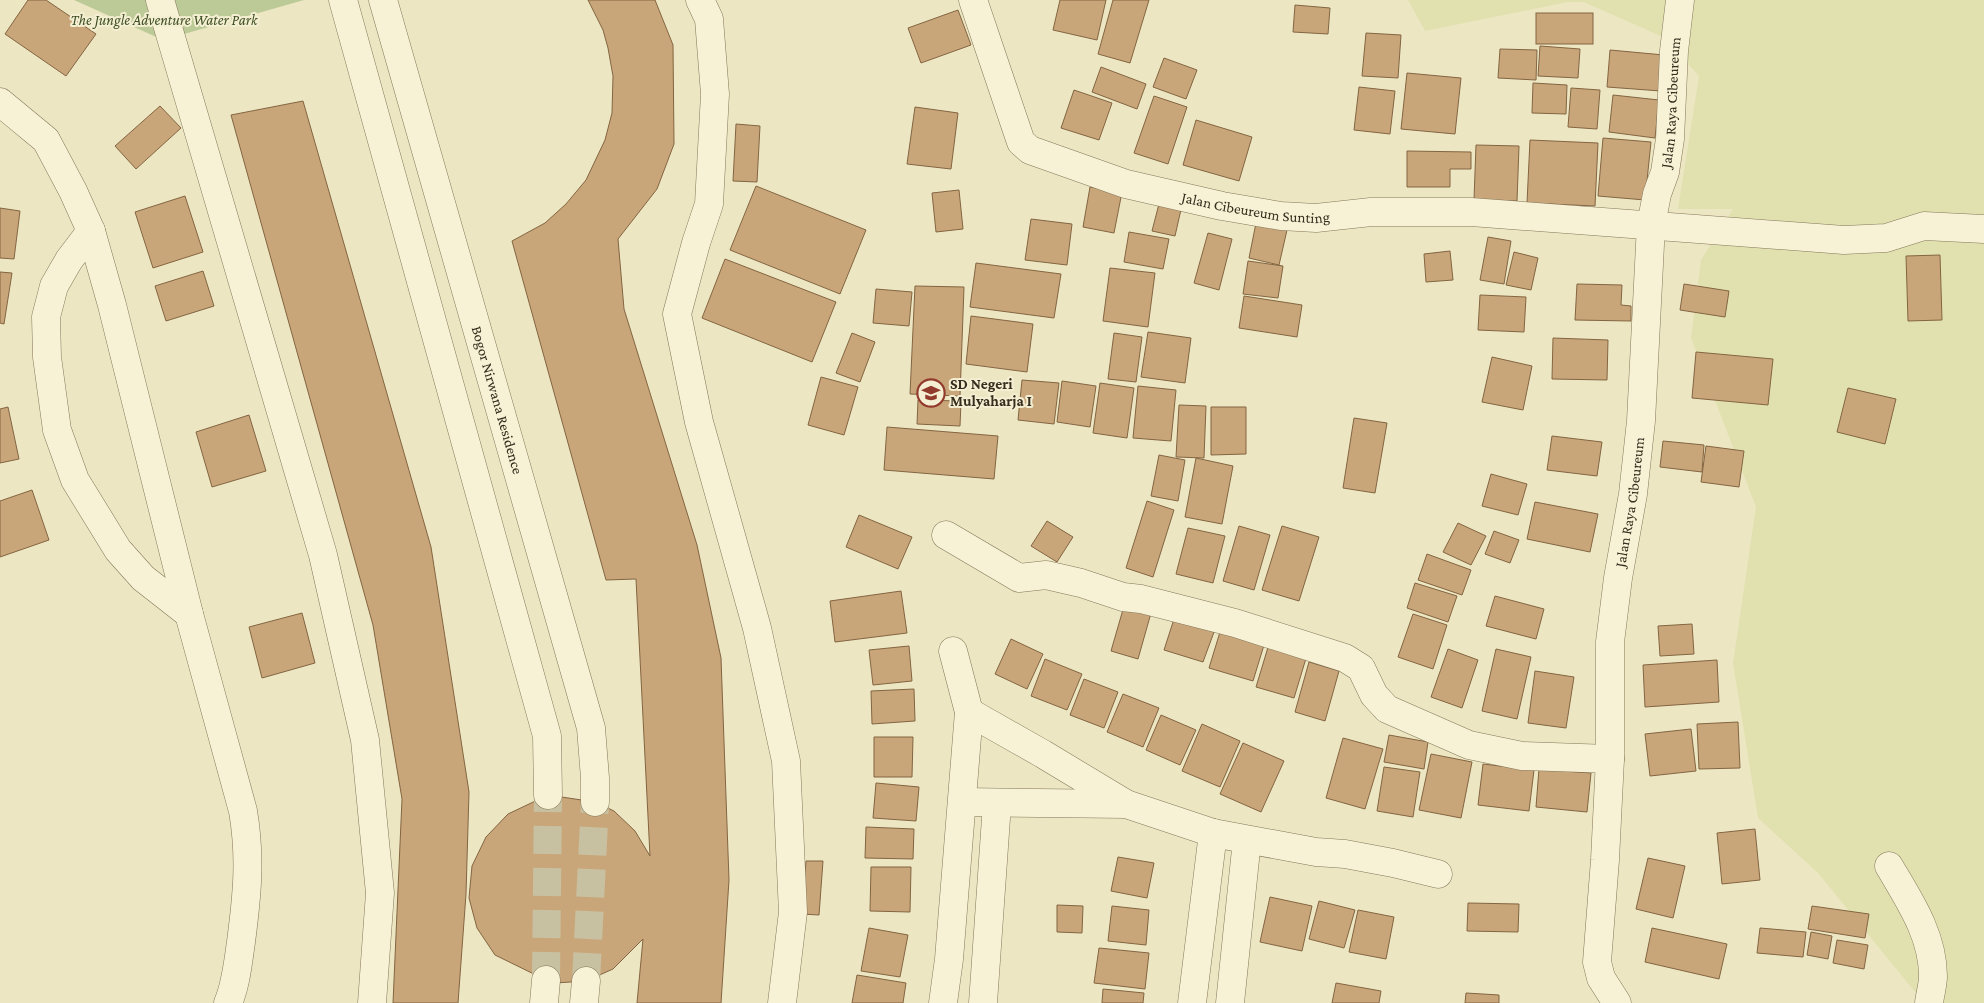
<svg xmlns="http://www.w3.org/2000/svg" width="1984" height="1003" font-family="'Crimson Pro',serif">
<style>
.farmland{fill:#e1e1b0}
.green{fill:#bcca97}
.building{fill:#c9a67a;stroke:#836541}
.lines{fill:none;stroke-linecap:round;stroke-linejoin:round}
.minor-tunnel{stroke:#c8c1a1;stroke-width:28;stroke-dasharray:28 14;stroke-linecap:butt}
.minor-casing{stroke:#85775a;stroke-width:29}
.minor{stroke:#f7f2d5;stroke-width:28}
.labels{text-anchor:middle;stroke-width:4;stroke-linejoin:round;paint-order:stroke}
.park-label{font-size:15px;font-style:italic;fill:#405125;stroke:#f4efd2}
.street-label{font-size:15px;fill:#362d1e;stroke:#f4efd2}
.poi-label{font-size:15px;font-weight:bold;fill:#362d1e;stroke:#f4efd2;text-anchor:start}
</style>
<rect width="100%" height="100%" fill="#ece6c2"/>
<polygon class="farmland" points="1408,0 1984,0 1984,1003 1924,1003 1818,873 1758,818 1733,663 1756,507 1691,338 1701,260 1733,209 1678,209 1699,76 1663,37 1584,2 1568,2 1425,31"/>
<polygon class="green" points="74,0 304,0 163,40"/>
<g class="building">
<polygon points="28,0 46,0 96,34 66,76 5,34"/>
<polygon points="588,0 655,0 673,45 674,144 657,189 618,239 624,309 697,545 721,658 729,880 721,1003 637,1003 643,939 613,969 586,981 555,983 546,980 495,955 477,928 469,898 472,866 486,837 508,814 548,795 595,802 614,811 635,831 650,856 636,579 606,580 512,241 545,223 566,204 586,180 605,140 612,113 613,76 608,48 603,30"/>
<polygon points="1060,0 1106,0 1097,40 1053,30"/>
<polygon points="1113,0 1149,0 1130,63 1098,54"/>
<polygon points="1295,5 1330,8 1328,34 1293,32"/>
<polygon points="958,10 971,45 921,63 908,28"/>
<rect x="1536" y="13" width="57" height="31"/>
<polygon points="1366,33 1401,35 1398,78 1362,76"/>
<polygon points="1540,46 1580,49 1578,78 1538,76"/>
<polygon points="1500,49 1537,50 1536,80 1498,78"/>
<polygon points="1610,50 1664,55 1661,91 1607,87"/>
<polygon points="1164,58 1197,70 1186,99 1153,87"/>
<polygon points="1101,67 1146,84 1137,109 1092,92"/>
<polygon points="1407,73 1461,78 1455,134 1401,129"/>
<polygon points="1533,83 1567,85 1566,114 1532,113"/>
<polygon points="1359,87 1395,91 1390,134 1354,130"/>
<polygon points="1571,88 1600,90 1597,129 1568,127"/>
<polygon points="1074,90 1112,103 1099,140 1061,128"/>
<polygon points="1613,95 1659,100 1655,138 1609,132"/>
<polygon points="1154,96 1187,107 1168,164 1134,153"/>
<polygon points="303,101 431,547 469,792 466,894 458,1003 393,1003 402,799 373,625 231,115"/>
<polygon points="160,106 181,128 136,169 115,146"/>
<polygon points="915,107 958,113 951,169 907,164"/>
<polygon points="1196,120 1252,137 1239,181 1183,165"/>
<polygon points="736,124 760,126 757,182 733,181"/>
<polygon points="1603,138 1651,142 1645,200 1598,196"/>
<polygon points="1530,140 1598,143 1595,206 1527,203"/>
<polygon points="1476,145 1519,146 1517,201 1474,200"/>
<polygon points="1407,151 1471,152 1471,169 1450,169 1450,187 1407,187"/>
<polygon points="756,186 866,230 840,294 730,250"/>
<polygon points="1090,187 1122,192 1114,233 1083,227"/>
<polygon points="959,190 963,229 936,232 932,193"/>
<polygon points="185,196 203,252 153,268 135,212"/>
<polygon points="1160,200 1182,205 1175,236 1152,231"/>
<polygon points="0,208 20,211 14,259 0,258"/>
<polygon points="1031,219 1072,224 1067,265 1025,260"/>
<polygon points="1256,223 1287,230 1279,265 1249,258"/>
<polygon points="1129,232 1169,239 1163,269 1124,262"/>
<polygon points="1208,233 1232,239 1219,290 1194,283"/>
<polygon points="1488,237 1511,241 1504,284 1480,280"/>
<polygon points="1450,251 1453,280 1426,282 1424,254"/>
<polygon points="1514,252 1538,258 1531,290 1506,285"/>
<polygon points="1940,255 1942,320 1908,321 1906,256"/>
<polygon points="725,259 836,302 812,362 702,318"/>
<polygon points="1248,261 1283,266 1278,298 1243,294"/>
<polygon points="976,263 1061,274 1054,318 970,307"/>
<polygon points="1110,268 1155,273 1148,327 1103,321"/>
<polygon points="203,271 214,306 166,321 155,286"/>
<polygon points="0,272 12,273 4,324 0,323"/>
<polygon points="1577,284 1622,285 1621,305 1631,306 1631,321 1575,320"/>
<polygon points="1684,284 1729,291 1725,317 1680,310"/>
<polygon points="915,286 964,287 960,396 910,394"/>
<polygon points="876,289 912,292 909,326 873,323"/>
<polygon points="1480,295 1526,297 1524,332 1478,330"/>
<polygon points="1244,296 1302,305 1297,337 1239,328"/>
<polygon points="971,316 1033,324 1027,372 966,364"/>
<polygon points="1148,332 1191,338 1185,383 1141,377"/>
<polygon points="852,333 875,342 860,382 836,373"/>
<polygon points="1114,333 1142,337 1136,382 1108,379"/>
<polygon points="1553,338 1608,340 1607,380 1552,379"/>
<polygon points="1696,352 1773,359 1768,405 1692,398"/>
<polygon points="1492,357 1532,366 1523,410 1482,402"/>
<polygon points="821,377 858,387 844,435 808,425"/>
<polygon points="1022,380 1059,383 1054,424 1018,420"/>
<polygon points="1062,381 1096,386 1090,427 1057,422"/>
<polygon points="1100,383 1134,388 1127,438 1093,433"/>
<polygon points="1138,386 1176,390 1171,441 1133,438"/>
<polygon points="1848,388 1896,399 1885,444 1837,432"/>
<polygon points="918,400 961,401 960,426 917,424"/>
<polygon points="1179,405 1206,406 1204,458 1176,457"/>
<polygon points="8,407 19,459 0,463 0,409"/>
<polygon points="1211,407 1246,407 1246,454 1211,455"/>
<polygon points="249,415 266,471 212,487 196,432"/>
<polygon points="1354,418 1387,423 1375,493 1343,488"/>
<polygon points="887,427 998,436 994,479 884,470"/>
<polygon points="1552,436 1602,442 1597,476 1547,470"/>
<polygon points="1663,441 1704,445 1702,472 1660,467"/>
<polygon points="1706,446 1744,451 1739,487 1701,482"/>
<polygon points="1159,455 1185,460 1178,501 1151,496"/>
<polygon points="1196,458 1233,466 1222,524 1185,517"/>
<polygon points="1491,474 1527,484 1518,515 1482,506"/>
<polygon points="32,490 49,540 0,557 0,501"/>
<polygon points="1147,501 1174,510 1153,577 1126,568"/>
<polygon points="1535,502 1598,514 1590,552 1527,539"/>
<polygon points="859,515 912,537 898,569 846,547"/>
<polygon points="1047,521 1073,537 1057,562 1031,546"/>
<polygon points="1458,523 1486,536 1471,565 1443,552"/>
<polygon points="1239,526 1270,535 1254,590 1223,581"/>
<polygon points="1282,526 1319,537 1299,601 1262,590"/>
<polygon points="1188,528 1225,536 1213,583 1176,574"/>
<polygon points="1494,531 1519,540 1510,563 1485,554"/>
<polygon points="1427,554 1471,570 1462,595 1418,580"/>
<polygon points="1415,583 1457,596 1448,622 1407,608"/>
<polygon points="901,591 907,633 835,642 830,601"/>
<polygon points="1495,596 1544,609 1536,639 1486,626"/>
<polygon points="1124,606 1151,613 1138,659 1111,651"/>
<polygon points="302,613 315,663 262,678 249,627"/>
<polygon points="1413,614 1447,625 1433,669 1398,657"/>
<polygon points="1174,619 1214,632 1203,662 1164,650"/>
<polygon points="1692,624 1694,654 1660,656 1658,626"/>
<polygon points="1220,632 1264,645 1253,681 1209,668"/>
<polygon points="1011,639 1043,654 1027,689 995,674"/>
<polygon points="1269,644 1307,655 1294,698 1256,687"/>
<polygon points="909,646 912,681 873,685 869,650"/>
<polygon points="1448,649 1478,660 1462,708 1431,697"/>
<polygon points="1496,649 1531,657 1517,719 1482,711"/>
<polygon points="1045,659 1082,674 1067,710 1031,696"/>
<polygon points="1717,660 1719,702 1645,707 1643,665"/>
<polygon points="1309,662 1339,671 1325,721 1295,712"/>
<polygon points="1535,671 1574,677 1566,728 1528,723"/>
<polygon points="1084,679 1118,692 1104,728 1070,715"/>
<polygon points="914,689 915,721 872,724 871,691"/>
<polygon points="1123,694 1159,708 1143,747 1107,732"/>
<polygon points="1161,715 1196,730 1180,765 1146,750"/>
<polygon points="1738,722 1740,768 1699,769 1697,724"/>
<polygon points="1202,724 1240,741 1220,787 1182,771"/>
<polygon points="1691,729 1696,771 1650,776 1645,734"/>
<polygon points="1389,735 1428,742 1424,769 1384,762"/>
<polygon points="874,737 913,737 912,777 874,777"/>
<polygon points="1343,738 1383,749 1365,809 1326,798"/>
<polygon points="1243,743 1284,761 1261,812 1220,794"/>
<polygon points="1431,754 1472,762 1461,818 1419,810"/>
<polygon points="1483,764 1534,770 1529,811 1478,805"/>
<polygon points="1384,767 1420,772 1413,817 1377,811"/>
<polygon points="1539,769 1591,773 1587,812 1536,807"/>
<polygon points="876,783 919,787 916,821 873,818"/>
<polygon points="866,827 914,829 913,859 865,858"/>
<polygon points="1755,829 1760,880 1722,884 1717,833"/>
<polygon points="1118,857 1154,863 1147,898 1111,891"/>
<polygon points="1648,858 1685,866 1673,918 1636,909"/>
<polygon points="806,861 823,861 819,915 802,914"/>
<polygon points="871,867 911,867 910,912 870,911"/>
<polygon points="1270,897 1312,906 1302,951 1260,942"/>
<polygon points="1319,901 1355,910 1344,948 1309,939"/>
<polygon points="1468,903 1519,904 1518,932 1467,931"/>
<polygon points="1057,905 1083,906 1082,933 1057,932"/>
<polygon points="1112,906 1149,910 1146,945 1108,941"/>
<polygon points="1812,906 1869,914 1865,938 1808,929"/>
<polygon points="1358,910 1394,917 1386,959 1349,952"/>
<polygon points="869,928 908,935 900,977 861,971"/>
<polygon points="1652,928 1727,944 1719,979 1645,962"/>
<polygon points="1760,928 1806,932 1803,957 1757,953"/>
<polygon points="1811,932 1832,936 1828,959 1807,955"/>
<polygon points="1837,940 1868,945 1864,969 1833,963"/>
<polygon points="1099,948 1149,953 1145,989 1094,983"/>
<polygon points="857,975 906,983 903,1003 852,1003"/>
<polygon points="1336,983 1381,991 1379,1003 1332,1003"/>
<polygon points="1103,989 1144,993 1143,1003 1102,1003"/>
<polygon points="1466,993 1499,995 1499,1003 1465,1003"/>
</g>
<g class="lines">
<g class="minor-tunnel">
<polyline points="546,980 548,795"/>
<polyline points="586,981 595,802"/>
</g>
<g class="minor-casing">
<g id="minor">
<polyline points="160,0 323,555 365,740 380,893 372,1003"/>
<polyline points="343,0 547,736 548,795"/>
<path id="s1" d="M383,0L591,728L595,778V802"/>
<polyline points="700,0 709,19 715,94 709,204 696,243 677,314 699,422 757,628 786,761 793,912 782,1003"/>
<path id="s2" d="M973,0L1021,142L1030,150L1126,184L1222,206L1281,216L1316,218L1371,212H1471L1844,240L1886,238L1924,226L1984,229"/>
<path d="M0,102L46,140L73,191L91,231L112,305L189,614L243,811C251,858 247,896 241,942C238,962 236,985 228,1003"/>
<polyline points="91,231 69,260 54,286 46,317 47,357 57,430 75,480 118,550 143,578 189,614"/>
<polyline points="946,535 1019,578 1046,575 1081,583 1123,597 1141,599 1235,623 1345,658 1361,668 1374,695 1387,709 1469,745 1522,756 1610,759"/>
<polyline points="969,712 1043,754 1126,804"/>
<polyline points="963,802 1126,804 1213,833 1316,852 1345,854 1393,863 1438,874"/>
<path d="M1889,866C1909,900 1933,935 1933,976C1933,985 1930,994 1929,1003"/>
<polyline points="544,1003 546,980"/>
<polyline points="584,1003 586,981"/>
<polyline points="943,1003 949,959 969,712 953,651"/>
<polyline points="983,1003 997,804"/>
<polyline points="1192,1003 1213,833"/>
<polyline points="1230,1003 1247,840"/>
<path id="s3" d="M1617,1003L1601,978L1597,962L1605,860L1610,759V642L1618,578L1633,494L1641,421L1651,225L1657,194L1665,172L1670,139L1674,51L1680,0"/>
</g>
</g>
<use href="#minor" class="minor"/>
</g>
<defs>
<g id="school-ring" transform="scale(1.4375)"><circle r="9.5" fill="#f4efd2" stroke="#923b2d" stroke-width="1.5"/><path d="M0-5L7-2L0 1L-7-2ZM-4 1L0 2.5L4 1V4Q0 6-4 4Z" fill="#923b2d"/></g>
</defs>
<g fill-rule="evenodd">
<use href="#school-ring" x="931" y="393"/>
</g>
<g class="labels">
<g class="park-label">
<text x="164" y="25">The Jungle Adventure Water Park</text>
</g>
<g class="street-label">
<text dy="5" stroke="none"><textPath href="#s3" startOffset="911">Jalan Raya Cibeureum</textPath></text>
<text dy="5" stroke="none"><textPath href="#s2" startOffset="396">Jalan Cibeureum Sunting</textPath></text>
<text dy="5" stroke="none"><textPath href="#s1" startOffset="416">Bogor Nirwana Residence</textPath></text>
<text dy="5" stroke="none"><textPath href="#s3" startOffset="508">Jalan Raya Cibeureum</textPath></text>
</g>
<g class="poi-label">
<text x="950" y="389">SD Negeri<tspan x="950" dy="17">Mulyaharja I</tspan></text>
</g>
</g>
</svg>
